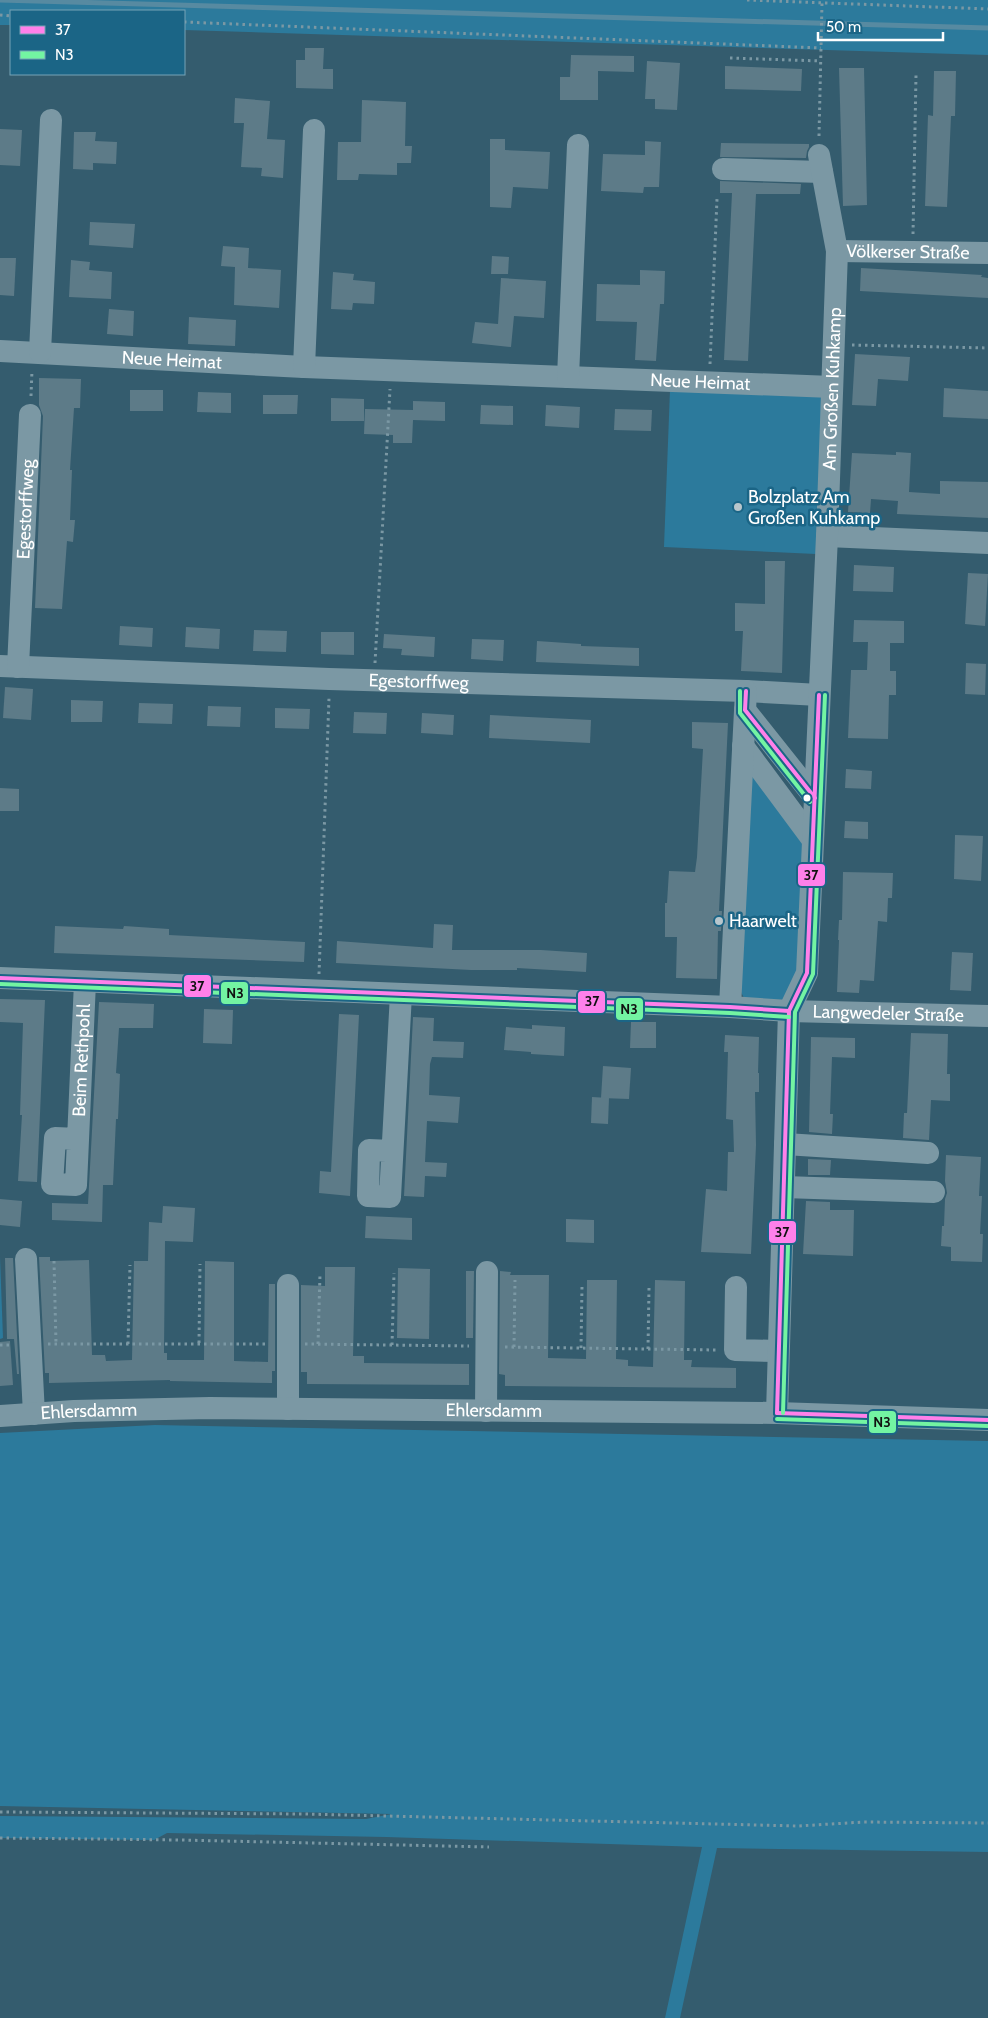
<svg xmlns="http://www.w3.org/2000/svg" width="988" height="2018" font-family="Cabin,sans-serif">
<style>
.green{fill:#2c7a9c}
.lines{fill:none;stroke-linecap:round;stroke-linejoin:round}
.stream{stroke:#578aa1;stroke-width:5}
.building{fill:#5d7b88}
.path{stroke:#7b98a4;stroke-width:3;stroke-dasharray:2.5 4;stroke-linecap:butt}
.minor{stroke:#7b98a4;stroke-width:22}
.bus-1-casing{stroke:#1b6586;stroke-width:8}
.bus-2-casing{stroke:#1b6586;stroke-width:8}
.bus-1{stroke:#ff80ea;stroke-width:4}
.bus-2{stroke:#73f4a2;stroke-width:4}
.poi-dot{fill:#b8c6cc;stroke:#1b6586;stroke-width:2}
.bus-dot{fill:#fff;stroke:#1b6586;stroke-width:2}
.labels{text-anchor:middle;stroke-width:5;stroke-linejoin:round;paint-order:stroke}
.street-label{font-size:18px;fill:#fff;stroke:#1b6586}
.poi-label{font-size:18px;fill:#fff;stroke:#1b6586;text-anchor:start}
.line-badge{stroke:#1b6586;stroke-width:2}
.pale-badge-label{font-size:14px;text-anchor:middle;font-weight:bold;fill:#111}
</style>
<rect width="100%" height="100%" fill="#345c6e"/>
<g class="green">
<polygon points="0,0 988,0 988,55 184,30 184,11 11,11 11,25 0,25"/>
<polygon points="670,390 823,396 816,554 664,547"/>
<polygon points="749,768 803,841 797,980 785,1000 744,998 739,988"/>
<polygon points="0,1257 3,1338 0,1339"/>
<polygon points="155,1425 988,1441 988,1852 717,1848 680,2018 665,2018 702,1847 386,1837 167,1833 154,1840 0,1838 0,1816 366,1819 392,1814 0,1806 0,1433"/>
</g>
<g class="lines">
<polyline class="stream" points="0,0 988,28"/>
</g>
<g class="building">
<polygon points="305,48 324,48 323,69 333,69 333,89 296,88 296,60 305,60"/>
<polygon points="571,55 634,56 634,72 598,71 598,100 560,100 560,77 570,77"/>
<polygon points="647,61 680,63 677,110 655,109 655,99 645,99"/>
<polygon points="725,66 802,69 801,91 725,89"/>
<polygon points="839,68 864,68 867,205 843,206"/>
<polygon points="934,71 956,71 955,116 951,116 947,207 925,206 928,115 933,116"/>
<polygon points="235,98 270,101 267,139 285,140 283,178 261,176 262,168 241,167 244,123 234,123"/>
<polygon points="362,100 406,102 405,146 412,146 411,163 397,163 397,175 359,174 358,180 337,180 338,142 361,142"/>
<polygon points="0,129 22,130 20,166 0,165"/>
<polygon points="74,132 96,132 95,141 117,142 116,164 93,163 93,170 73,169"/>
<polygon points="490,139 505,139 505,150 550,152 548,189 513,187 511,208 490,207"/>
<polygon points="645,141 661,142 659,187 644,187 643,193 601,191 603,154 645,155"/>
<polygon points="721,143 809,144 809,147 807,151 806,158 720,157"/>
<polygon points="720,181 801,184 800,194 756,194 748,361 724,360 732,193 720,193"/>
<polygon points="90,222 135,224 133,248 89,245"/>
<polygon points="223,246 249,248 248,268 281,270 279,308 234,305 235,267 221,266"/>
<polygon points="492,256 509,257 508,274 491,274"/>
<polygon points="0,258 16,258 14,296 0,295"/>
<polygon points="71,260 90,262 89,270 112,272 111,299 69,297"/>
<polygon points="861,268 982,275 981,277 988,278 988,298 860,291"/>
<polygon points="640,270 665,271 664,304 660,304 656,361 635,360 637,322 596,321 597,284 640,285"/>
<polygon points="333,272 354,274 353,280 375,282 374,304 353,303 352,310 331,309"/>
<polygon points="501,278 546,281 544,318 514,316 511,347 472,343 475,322 498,324"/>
<polygon points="109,309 134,311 133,336 107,334"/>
<polygon points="189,317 236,320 235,346 188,344"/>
<polygon points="855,354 910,357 908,381 878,379 876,406 852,405"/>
<polygon points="39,378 81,379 80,408 74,408 70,470 72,470 70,520 75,520 73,542 67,541 62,609 35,608 43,416 39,405"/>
<polygon points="944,388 988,391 988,419 943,417"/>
<rect x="130" y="390" width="33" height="21"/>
<polygon points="198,392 231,393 231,413 197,412"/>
<polygon points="263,395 298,395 297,414 263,414"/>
<polygon points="331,398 364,399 364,421 331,421"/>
<polygon points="413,401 445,402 445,421 413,420 412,443 393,443 393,435 364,434 365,409 413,410"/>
<polygon points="481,405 513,406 513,425 480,424"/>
<polygon points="546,405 580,407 579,428 545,426"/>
<polygon points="615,409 652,410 651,431 614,430"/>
<polygon points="896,452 911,453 909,492 940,494 940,481 988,482 988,518 897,514 898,501 871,499 870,513 848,512 852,453 896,455"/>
<polygon points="765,561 785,561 782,673 741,671 743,631 735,631 735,603 765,604"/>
<polygon points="854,565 894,567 893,592 853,591"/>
<polygon points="968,573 988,574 985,626 965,624"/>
<polygon points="854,620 904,621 904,643 890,643 890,671 896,671 896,695 889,695 888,739 848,738 851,670 867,670 868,642 853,642"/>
<polygon points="120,626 153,628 152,647 119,645"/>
<polygon points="186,627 220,629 219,649 185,647"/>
<polygon points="254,630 287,631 286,652 253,651"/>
<polygon points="321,632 354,632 354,655 321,654"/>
<polygon points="384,634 435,637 434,657 401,655 402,649 383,648"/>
<polygon points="472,639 504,640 503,661 471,659"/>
<polygon points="537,641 581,644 581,646 639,648 639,666 536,662"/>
<polygon points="966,663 986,664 985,695 965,694"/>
<polygon points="5,687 33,689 31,720 3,718"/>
<polygon points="71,700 103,701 102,722 71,722"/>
<polygon points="139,703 173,704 172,724 138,723"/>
<polygon points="208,706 241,707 240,727 207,726"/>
<polygon points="275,708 310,709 309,729 275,728"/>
<polygon points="354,712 387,713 386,734 353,733"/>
<polygon points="422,713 454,715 453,735 421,733"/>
<polygon points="490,715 591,720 590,743 489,738"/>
<polygon points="692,722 728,723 719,911 722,911 721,931 718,931 717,979 676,978 677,937 665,937 665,903 667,903 669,871 695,872 697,857 703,749 692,748"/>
<polygon points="846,769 872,771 871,789 845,788"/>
<polygon points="0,788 19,789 19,811 0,811"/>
<polygon points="845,821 868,822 868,839 844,838"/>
<polygon points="955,835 983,836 981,881 954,879"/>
<polygon points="843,872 893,873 892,898 888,898 887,922 878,921 874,981 860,980 859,993 837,992 839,940 838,940 839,920 842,920"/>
<polygon points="434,924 453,925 452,950 541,950 587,953 586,972 517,968 517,970 471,970 336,963 337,941 433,948"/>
<polygon points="55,926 123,929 124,926 169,929 169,935 305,942 304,962 54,953"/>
<polygon points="952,952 973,953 971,991 950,990"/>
<polygon points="0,999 45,1000 37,1182 18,1181 22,1115 20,1115 23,1023 0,1022"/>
<polygon points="99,1002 154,1004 153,1028 119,1028 116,1073 120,1074 118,1119 116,1119 113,1185 103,1185 102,1222 52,1220 52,1203 88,1204"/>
<polygon points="204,1009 233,1010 232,1044 203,1043"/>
<polygon points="339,1014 359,1015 350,1196 319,1193 320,1171 331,1172"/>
<polygon points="413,1017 434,1018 433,1041 464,1042 463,1058 432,1057 430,1064 429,1095 460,1097 458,1123 427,1121 425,1162 447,1163 446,1177 425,1176 424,1197 404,1196"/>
<polygon points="631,1022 656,1022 656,1048 630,1048"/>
<polygon points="532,1025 565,1027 564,1056 531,1054 531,1052 504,1050 506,1027 532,1029"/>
<polygon points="911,1033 948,1034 947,1074 950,1074 950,1101 931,1100 929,1140 903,1138 904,1113 907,1113"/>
<polygon points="725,1035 759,1037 758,1073 759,1073 759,1092 755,1092 756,1145 751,1254 701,1252 706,1189 727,1191 728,1152 734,1152 733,1120 726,1119 728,1052 724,1052"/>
<polygon points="811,1037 855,1038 855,1058 832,1057 830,1114 833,1114 832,1134 809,1132"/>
<polygon points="603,1066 631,1068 629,1099 601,1098"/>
<polygon points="592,1097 609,1098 608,1124 591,1123"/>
<polygon points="946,1155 981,1157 979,1196 982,1196 980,1234 983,1234 982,1262 951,1261 951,1247 941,1246 942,1226 944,1226 945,1199 947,1193 945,1181"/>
<polygon points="808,1159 831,1160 830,1175 808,1175"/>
<polygon points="0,1199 22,1201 20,1227 0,1225"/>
<polygon points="806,1201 830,1202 830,1210 854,1210 853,1256 803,1254"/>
<polygon points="163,1206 195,1208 193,1242 165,1241 164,1353 167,1353 167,1360 204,1360 205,1261 234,1262 234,1361 268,1362 269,1284 275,1284 275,1371 272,1371 272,1383 170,1381 170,1380 49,1383 49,1373 45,1373 39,1257 50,1257 50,1261 89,1260 92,1355 105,1355 106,1361 132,1360 134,1261 148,1261 149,1222 162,1223"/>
<polygon points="366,1216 412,1218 412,1240 365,1238"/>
<polygon points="566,1219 594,1220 594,1243 566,1242"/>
<polygon points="5,1258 13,1258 19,1374 17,1374 14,1339 7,1339"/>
<polygon points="325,1267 355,1267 353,1356 364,1356 364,1363 469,1364 469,1385 307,1384 307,1372 301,1372 301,1285 325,1286"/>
<polygon points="398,1268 430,1269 429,1339 397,1338"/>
<polygon points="466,1271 474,1271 473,1338 466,1338"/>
<polygon points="500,1271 511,1272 510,1275 549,1275 548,1358 586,1359 587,1280 617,1280 616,1359 628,1360 628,1366 653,1367 655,1280 685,1281 684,1360 692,1360 691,1367 736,1368 736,1388 505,1386 505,1375 499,1374"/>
<polygon points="10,1341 13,1385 0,1386 0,1342"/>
</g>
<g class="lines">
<g class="path">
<polyline points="747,0 988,9"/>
<polyline points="0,15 11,16"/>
<polyline points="184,22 821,48"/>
<polyline points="730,58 821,61"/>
<polyline points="819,136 822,3"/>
<polyline points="913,234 916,75"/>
<polyline points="852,345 988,348"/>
<polyline points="710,364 717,199"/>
<polyline points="31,396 32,370"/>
<polyline points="375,663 390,389"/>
<polyline points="319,974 329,698"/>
<polyline points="54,1261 56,1344"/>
<polyline points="199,1343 200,1264"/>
<polyline points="48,1344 269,1344"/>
<polyline points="128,1344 130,1265"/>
<polyline points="305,1344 469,1346"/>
<polyline points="318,1344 320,1274"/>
<polyline points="0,1345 11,1345"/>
<polyline points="392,1345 394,1273"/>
<polyline points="505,1347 716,1350"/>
<polyline points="514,1347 515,1280"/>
<polyline points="581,1348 582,1286"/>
<polyline points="648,1349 649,1288"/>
<polyline points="0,1812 304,1814 798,1826 864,1822 988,1823"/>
<polyline points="0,1838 180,1840 489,1847"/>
</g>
<g class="minor">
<polyline points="723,169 822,172"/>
<path id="s1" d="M837,251L988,253"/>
<path id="s2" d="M0,351L304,367L832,387"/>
<polyline points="40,352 51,120"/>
<polyline points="304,367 314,130"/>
<polyline points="568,377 578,145"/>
<polyline points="827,536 988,543"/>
<path id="s3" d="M0,666L329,679L746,691L819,695"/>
<path id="s4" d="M18,667L30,415"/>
<polyline points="745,710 815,798"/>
<polyline points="743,746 812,839"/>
<path id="s5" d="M0,978L730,1007L789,1011L988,1016"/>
<polyline points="730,1007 746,691"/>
<path id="s6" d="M78,1139L55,1138L52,1184L76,1185L85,982"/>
<polyline points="785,1144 928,1153"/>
<polyline points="392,1151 369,1150 368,1196 390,1197 401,994"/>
<polyline points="784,1187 934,1192"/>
<polyline points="26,1259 34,1414"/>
<polyline points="736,1287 735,1350 778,1351"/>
<polyline points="288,1409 288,1285"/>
<polyline points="486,1411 487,1272"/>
<path id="s7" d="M777,1413L789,1011L807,973L827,536L837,251L819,155"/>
<path id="s8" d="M0,1416L74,1411L210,1408L777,1413L988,1420"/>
</g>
<g class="bus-1-casing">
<g id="bus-1">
<polyline points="746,691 745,710 815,798"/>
<polyline points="0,978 730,1007 789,1011"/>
<polyline points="777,1413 789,1011 807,973 819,695"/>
<polyline points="777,1413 988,1420"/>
</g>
</g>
<g class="bus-2-casing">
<g id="bus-2">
<polyline points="740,691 740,713 810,802"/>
<polyline points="0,984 730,1013 789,1017"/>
<polyline points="783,1413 795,1012 813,974 825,695"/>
<polyline points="777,1419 988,1426"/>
</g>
</g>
<use href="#bus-1" class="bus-1"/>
<use href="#bus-2" class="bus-2"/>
</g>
<g class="poi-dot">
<circle cx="738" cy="507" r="5"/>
<circle cx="719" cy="921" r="5"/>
</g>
<circle class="bus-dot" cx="807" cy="798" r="4.5"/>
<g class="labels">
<g class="street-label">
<text dy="6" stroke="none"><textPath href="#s1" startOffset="71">Völkerser Straße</textPath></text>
<text dy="6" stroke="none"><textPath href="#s2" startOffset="172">Neue Heimat</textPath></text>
<text dy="6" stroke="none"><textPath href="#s2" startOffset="701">Neue Heimat</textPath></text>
<text dy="6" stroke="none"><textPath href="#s7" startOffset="1029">Am Großen Kuhkamp</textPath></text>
<text dy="6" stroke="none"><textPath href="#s4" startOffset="158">Egestorffweg</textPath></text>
<text dy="6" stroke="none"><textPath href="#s3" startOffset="419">Egestorffweg</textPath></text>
<text dy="6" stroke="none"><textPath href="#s5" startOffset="889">Langwedeler Straße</textPath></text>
<text dy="6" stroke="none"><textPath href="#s6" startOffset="218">Beim Rethpohl</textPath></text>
<text dy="6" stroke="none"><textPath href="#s8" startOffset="494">Ehlersdamm</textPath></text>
<text dy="6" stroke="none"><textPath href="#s8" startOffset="89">Ehlersdamm</textPath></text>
</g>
<g class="poi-label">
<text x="748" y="503">Bolzplatz Am<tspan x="748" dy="21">Großen Kuhkamp</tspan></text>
<text x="729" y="927">Haarwelt</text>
</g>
</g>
<g class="line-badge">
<rect x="797" y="863" width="29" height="24" rx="5" fill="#ff80ea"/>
<rect x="183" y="974" width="29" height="24" rx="5" fill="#ff80ea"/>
<rect x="220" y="981" width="29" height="24" rx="5" fill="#73f4a2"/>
<rect x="577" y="990" width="29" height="24" rx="5" fill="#ff80ea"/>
<rect x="615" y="997" width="29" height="24" rx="5" fill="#73f4a2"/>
<rect x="768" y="1220" width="29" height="24" rx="5" fill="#ff80ea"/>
<rect x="868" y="1410" width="29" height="24" rx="5" fill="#73f4a2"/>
</g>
<g class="pale-badge-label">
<text x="811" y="880">37</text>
<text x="197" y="991">37</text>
<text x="235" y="998">N3</text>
<text x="592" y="1006">37</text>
<text x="629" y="1014">N3</text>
<text x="782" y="1237">37</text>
<text x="882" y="1427">N3</text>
</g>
<rect x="10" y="10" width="175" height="65" fill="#1b6586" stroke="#76a3b6"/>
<rect x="20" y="26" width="25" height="8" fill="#ff80ea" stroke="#76a3b6"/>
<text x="55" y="35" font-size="15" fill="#ffffff">37</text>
<rect x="20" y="51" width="25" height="8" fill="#73f4a2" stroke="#76a3b6"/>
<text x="55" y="60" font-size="15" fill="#ffffff">N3</text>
<path d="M818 32v8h125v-8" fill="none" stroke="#ffffff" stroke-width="2.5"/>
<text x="826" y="32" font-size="15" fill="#ffffff" stroke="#1b6586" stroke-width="4" paint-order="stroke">50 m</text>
</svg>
